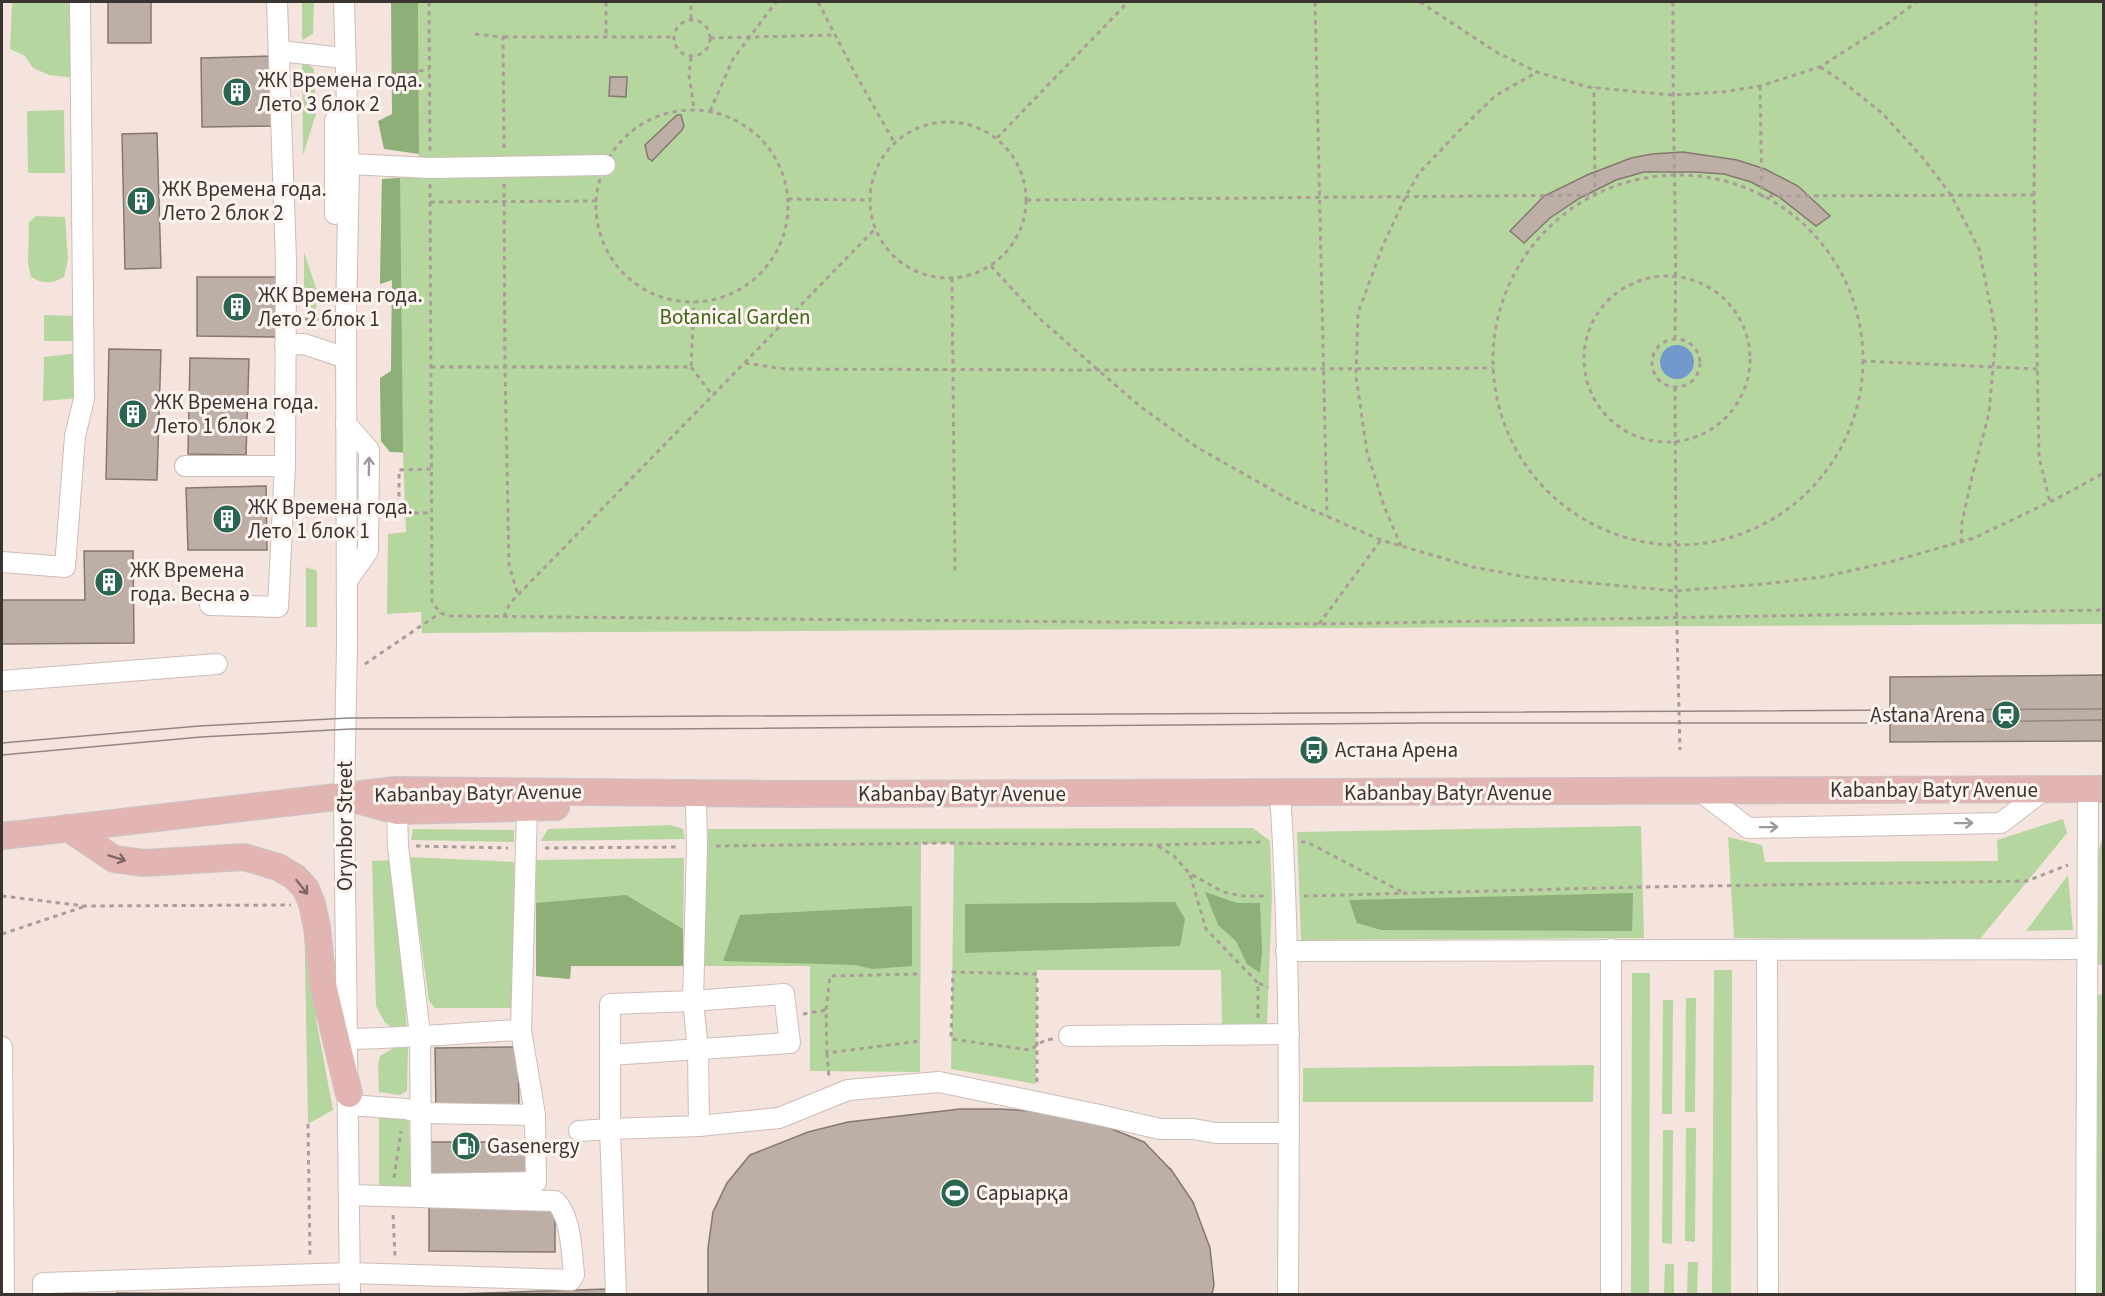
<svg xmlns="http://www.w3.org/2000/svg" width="2105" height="1296" font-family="'Source Sans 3',sans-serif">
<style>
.green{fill:#b6d6a0}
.forest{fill:#8eaf77}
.water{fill:#7299cc}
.building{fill:#bdafa6;stroke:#857870;stroke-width:1.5}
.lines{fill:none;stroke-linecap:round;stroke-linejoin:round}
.minor-casing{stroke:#cdbdb7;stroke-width:22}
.major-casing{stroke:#c8c6c5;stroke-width:28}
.path{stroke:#aa9d98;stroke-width:3;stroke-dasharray:4.5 4.5;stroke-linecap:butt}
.minor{stroke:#fff;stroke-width:20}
.major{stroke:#e3b5b2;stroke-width:26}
.tram{stroke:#928783;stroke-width:1.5}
.oneway{stroke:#9c9a98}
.oneway2{stroke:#7e6865}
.labels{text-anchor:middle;stroke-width:6;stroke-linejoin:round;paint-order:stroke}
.poi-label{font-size:21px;fill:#3a3431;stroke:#fdf3ef;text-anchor:start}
.park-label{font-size:21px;fill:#3c6515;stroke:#fdf3ef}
.street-label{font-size:21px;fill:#3a3431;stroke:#fdf3ef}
</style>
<rect width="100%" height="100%" fill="#f5e4de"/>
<g class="green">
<polygon points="12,2 74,2 75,78 49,75 33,68 25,56 10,49"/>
<polygon points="302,2 314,2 313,34 302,40"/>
<polygon points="418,2 2103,2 2103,624 422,633 421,612 387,614 388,534 406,532 403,453 390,452 381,441 380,378 391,371 392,280 380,284 382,179 419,176"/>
<polygon points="302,60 314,69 316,114 303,155"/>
<polygon points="64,110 65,173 28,173 27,111"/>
<path d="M36,216L65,217L68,259L64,277C52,284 43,284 31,277L28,263L29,222Z"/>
<polygon points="304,252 317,291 316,310 304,308"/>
<polygon points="44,315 76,316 78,341 44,341"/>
<polygon points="79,353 79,398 43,401 44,357"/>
<polygon points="306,567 317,571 317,627 306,627"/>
<polygon points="2063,819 2067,833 1980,939 1734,938 1728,837 1762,845 1765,862 1998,861 1997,840"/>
<polygon points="671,825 683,829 685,839 541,841 548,829"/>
<polygon points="1641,826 1644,938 1301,940 1297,832"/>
<polygon points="1253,828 1270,841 1272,896 1267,1025 1222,1024 1221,970 1037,970 1036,1084 951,1069 954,843 921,844 920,1072 810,1071 810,966 703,966 708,829"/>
<polygon points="413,829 514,830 514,842 411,840"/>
<path d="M2103,839V965L2094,964C2095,941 2091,854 2103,839Z"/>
<polygon points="409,857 514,862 514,1008 435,1008 429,1001"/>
<polygon points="684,858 683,966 571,966 570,979 536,976 536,860"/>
<polygon points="394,860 407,1029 394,1030 384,1021 376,1006 372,861"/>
<polygon points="2068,875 2073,930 2026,931"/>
<polygon points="304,907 312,958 316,1019 333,1110 308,1124"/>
<polygon points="1714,970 1732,970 1731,1294 1712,1294"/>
<polygon points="1632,973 1650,973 1649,1294 1631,1294"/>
<polygon points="2103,994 2104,1294 2094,1294 2096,995"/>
<polygon points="1686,998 1696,998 1695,1112 1685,1112"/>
<polygon points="1663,1000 1673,1000 1672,1114 1662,1114"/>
<polygon points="408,1046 407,1091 400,1095 379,1092 378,1065 380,1056 395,1047"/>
<polygon points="1594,1065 1593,1102 1303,1102 1303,1068"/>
<polygon points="400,1116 409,1121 411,1194 393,1194 379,1186 379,1117"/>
<polygon points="1686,1128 1696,1128 1695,1242 1685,1241"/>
<polygon points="1663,1130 1673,1130 1672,1244 1662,1243"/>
<polygon points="1688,1262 1698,1262 1697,1294 1687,1294"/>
<polygon points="1665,1264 1674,1264 1674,1294 1664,1294"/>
</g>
<g class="forest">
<polygon points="391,2 418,2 419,154 384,149 378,121 392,114"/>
<polygon points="400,178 403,452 390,452 381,441 380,378 391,371 392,280 380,284 382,179"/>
<polygon points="1205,892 1237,903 1260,903 1262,951 1260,973 1247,964 1236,941 1218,925"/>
<polygon points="1633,893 1632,931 1381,930 1357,923 1349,900"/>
<polygon points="626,895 683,929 683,966 571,966 570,979 536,976 536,903"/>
<polygon points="1175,902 1185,919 1180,946 965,953 965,904"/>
<polygon points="912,906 912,966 872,969 855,965 723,961 740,915"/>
</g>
<circle class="water" cx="1677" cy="362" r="17"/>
<g class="building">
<rect x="108" y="2" width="43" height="41"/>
<polygon points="272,56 273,126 202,127 201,58"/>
<polygon points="610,77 627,77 626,97 609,96"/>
<polygon points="677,115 681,115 684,126 682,130 652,161 648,158 645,145"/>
<polygon points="157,133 161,268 125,269 122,134"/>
<polygon points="1683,152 1737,160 1765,169 1798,186 1830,216 1816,226 1779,197 1751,182 1724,174 1695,172 1644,172 1616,180 1580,198 1550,218 1524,243 1510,231 1544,196 1587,175 1631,158 1652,154"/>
<polygon points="197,277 277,277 276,337 197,336"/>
<polygon points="109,349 161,350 157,480 106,479"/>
<polygon points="190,358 249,359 246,455 188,454"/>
<polygon points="266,486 267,550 188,550 186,488"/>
<polygon points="84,551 133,551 134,643 2,644 2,600 85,600"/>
<polygon points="2104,675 2104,741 1890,742 1890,677"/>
<polygon points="518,1047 519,1110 436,1111 435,1048"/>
<polygon points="960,1109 1001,1109 1058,1113 1107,1127 1144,1142 1171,1170 1170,1168 1193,1202 1210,1248 1214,1285 1212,1294 708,1294 708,1248 713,1212 727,1183 750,1155 808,1132 848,1122"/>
<polygon points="431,1142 529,1142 529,1179 431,1178"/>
<polygon points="429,1205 555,1206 555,1252 429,1251"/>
<polygon points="606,1289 606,1294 454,1294"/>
<polygon points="117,1293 295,1294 117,1294"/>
</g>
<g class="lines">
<g class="minor-casing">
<g id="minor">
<polyline points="344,2 349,176"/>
<polyline points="279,51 344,58"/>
<polyline points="349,164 346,318 347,645 344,797 350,1294"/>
<polyline points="349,164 430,168 605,165"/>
<polyline points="335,214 335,120"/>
<polyline points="285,345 304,344 346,358"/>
<polyline points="346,424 369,450 368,551 347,581"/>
<polyline points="185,466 285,466"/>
<polyline points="2,562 65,567 75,436 84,399 80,2"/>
<polyline points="210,605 278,607 285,466 286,261 277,2"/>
<polyline points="2,681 217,664"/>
<polyline points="1701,792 1748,828 2001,823 2044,790"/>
<path d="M1280,793C1291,960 1289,1127 1288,1294"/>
<polyline points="397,811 398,846 420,1035 421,1184 536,1182 535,1115 521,1030"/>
<polyline points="1767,950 1768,1294"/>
<polyline points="1286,951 2086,949"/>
<polyline points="1069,1036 1289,1034"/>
<path d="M348,1039C406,1038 463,1033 521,1030L527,809"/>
<polyline points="2,1047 4,1294"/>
<polyline points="349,1105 406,1109 420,1113 535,1115"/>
<polyline points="699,1126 779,1118 848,1090 939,1082 1095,1114 1160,1129 1193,1129 1216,1133 1289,1133"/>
<polyline points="579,1131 610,1129 610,1004 693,1001 784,994 790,1043 610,1055"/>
<path d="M43,1294V1283L350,1273L571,1280L574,1275C572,1254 571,1215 555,1201L349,1195"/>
<polyline points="616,1294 610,1129 699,1126 698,1050 693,1001 697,847 696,801"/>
<polyline points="1611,1294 1611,949"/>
<polyline points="2086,1294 2088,789"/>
</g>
</g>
<g class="major-casing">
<g id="major">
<polyline points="357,800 397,811 556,807"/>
<polyline points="68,828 114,859 144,863 244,857 278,867 295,877 306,889 312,904 317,927 323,985 349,1094"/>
<polyline points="2,836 396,790 793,794 2104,789"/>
</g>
</g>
<g class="path">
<polyline points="429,2 430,151"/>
<polyline points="606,2 606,37"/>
<polyline points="818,2 856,75 894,142"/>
<polyline points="1315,2 1327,516"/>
<polyline points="1420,2 1496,52 1537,72 1588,87 1672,95 1723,92 1760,86 1820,67 1887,24 1916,2"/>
<path d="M1673,2C1672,114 1677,226 1675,338"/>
<polyline points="2036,2 2034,195 2039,457 2050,502"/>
<polyline points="691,19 691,2"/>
<circle cx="692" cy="38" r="18"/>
<polyline points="475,34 503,37 504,148"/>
<polyline points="504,37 673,37"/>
<polyline points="710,38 835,35"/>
<polyline points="691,57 689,75 694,109"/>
<polyline points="1820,67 1843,82 1882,113 1923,158 1951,195 1979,249 1996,334 1989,413 1972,477 1962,522 1961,541"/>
<polyline points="392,73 429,70"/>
<polyline points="1760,86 1762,196 2034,195"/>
<circle cx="692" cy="206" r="96"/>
<polyline points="710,111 733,59 776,2"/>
<circle cx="948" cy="200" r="78"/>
<polyline points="997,138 1128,2"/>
<circle cx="1678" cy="360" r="185"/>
<polyline points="430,184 432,601 440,613 450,616 1319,624 2104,610"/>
<polyline points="504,184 505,367 509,565 518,595"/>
<polyline points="788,199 870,200"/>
<polyline points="1027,200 1595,195 1594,87"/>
<polyline points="430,202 597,201"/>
<polyline points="991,266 1039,318 1098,370 1141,407 1198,448 1292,501 1381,540 1473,567 1526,577 1676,591 1763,584 1822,577 1890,562 1974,538 2058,498 2104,473"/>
<circle cx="1667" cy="359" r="83"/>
<polyline points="952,278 955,571"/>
<polyline points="305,319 321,319"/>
<circle cx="1676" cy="363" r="24"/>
<polyline points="1862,361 2037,369"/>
<polyline points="745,363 785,369 1098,370 1493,368"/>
<polyline points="431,367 691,367 694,302"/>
<polyline points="691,367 713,396"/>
<polyline points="1675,387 1676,591 1680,750"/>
<polyline points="431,469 399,470 399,513 432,513"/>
<polyline points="1401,546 1384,506 1367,452 1356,376 1358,313 1383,245 1406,196 1419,173 1459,131 1495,96 1537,72"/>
<polyline points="504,617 510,603 875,229"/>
<polyline points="1319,624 1381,540"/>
<polyline points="365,664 440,613"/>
<polyline points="1301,842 1307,842 1404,893"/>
<polyline points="416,846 508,848"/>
<polyline points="716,846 945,843 1157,845 1264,842"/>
<polyline points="1158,846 1174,856 1189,873 1223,892 1243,896 1268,896"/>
<polyline points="545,848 679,847"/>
<polyline points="1190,875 1206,929 1258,983"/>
<polyline points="2,896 85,906 291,905"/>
<polyline points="1304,896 1638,887 2027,881 2068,865"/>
<polyline points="2,934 83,907"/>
<polyline points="826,1010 830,976 920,974"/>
<polyline points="803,1014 826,1010 827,1053 920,1041"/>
<polyline points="1258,1018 1258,983 1268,987"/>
<polyline points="827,1053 829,1078"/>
<path d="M1037,1082V974L953,972L951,1039L1030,1050C1038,1044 1043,1040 1053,1039"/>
<polyline points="308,1124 310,1257"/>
<polyline points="394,1178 401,1131"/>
<polyline points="393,1215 395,1256"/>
</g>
<use href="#minor" class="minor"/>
<use href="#major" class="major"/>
<g class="tram">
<polyline points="2,743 199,726 349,718 2104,709"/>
<polyline points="2,755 201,737 351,729 661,729 1424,723 1882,723 2104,720"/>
</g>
</g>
<defs><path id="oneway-shaft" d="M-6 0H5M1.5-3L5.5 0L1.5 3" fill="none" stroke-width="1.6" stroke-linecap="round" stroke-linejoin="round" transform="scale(1.5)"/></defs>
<g class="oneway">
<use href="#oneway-shaft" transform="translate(369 466) rotate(-89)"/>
<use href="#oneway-shaft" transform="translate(1964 823) rotate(-1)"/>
<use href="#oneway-shaft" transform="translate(1769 827) rotate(-1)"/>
</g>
<g class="oneway2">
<use href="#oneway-shaft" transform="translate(117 858) rotate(17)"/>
<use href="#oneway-shaft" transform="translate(302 887) rotate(52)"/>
</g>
<defs>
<g id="building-disc" transform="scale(1.5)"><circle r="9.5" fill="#296550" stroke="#fdf3ef"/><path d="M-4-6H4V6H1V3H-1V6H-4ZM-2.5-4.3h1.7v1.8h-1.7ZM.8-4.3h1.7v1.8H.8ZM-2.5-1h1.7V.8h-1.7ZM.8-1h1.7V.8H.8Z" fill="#fff"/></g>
<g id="station-disc" transform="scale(1.5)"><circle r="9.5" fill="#296550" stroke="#fdf3ef"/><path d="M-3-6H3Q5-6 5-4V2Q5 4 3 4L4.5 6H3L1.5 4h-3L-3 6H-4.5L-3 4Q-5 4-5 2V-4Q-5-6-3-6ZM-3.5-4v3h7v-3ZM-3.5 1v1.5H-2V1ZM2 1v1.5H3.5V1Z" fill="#fff"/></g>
<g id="bus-disc" transform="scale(1.5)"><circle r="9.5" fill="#296550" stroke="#fdf3ef"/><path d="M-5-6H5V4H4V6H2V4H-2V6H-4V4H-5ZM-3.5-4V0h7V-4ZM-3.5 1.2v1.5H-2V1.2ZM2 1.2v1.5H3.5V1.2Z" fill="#fff"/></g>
<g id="fuel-disc" transform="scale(1.5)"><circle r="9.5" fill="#296550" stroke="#fdf3ef"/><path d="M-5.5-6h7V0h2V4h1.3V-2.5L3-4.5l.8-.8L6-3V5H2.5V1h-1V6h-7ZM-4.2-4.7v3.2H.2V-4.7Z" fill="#fff"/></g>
<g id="stadium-disc" transform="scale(1.5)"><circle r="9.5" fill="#296550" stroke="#fdf3ef"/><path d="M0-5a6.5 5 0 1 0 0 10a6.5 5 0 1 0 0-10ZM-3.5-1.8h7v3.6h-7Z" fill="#fff"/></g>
</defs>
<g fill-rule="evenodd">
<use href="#building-disc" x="237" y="92"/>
<use href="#building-disc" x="141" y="201"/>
<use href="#building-disc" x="237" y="307"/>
<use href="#building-disc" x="133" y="414"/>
<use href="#building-disc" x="227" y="519"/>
<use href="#building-disc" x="109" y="582"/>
<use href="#station-disc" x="2006" y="715"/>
<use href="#bus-disc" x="1314" y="750"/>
<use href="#fuel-disc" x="466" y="1146"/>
<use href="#stadium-disc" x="955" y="1193"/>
</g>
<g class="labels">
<g class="poi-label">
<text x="258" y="87">ЖК Времена года.<tspan x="258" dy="24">Лето 3 блок 2</tspan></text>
<text x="162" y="196">ЖК Времена года.<tspan x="162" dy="24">Лето 2 блок 2</tspan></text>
<text x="258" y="302">ЖК Времена года.<tspan x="258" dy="24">Лето 2 блок 1</tspan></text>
<text x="154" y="409">ЖК Времена года.<tspan x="154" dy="24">Лето 1 блок 2</tspan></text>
<text x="248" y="514">ЖК Времена года.<tspan x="248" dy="24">Лето 1 блок 1</tspan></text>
<text x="130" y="577">ЖК Времена<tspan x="130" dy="24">года. Весна ә</tspan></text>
<text x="1985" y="722" text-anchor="end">Astana Arena</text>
<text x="1335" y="757">Астана Арена</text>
<text x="487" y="1153">Gasenergy</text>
<text x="976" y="1200">Сарыарқа</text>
</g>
<g class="park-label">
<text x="735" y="324">Botanical Garden</text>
</g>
<g class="street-label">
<text x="1934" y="797">Kabanbay Batyr Avenue</text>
<text transform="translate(478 793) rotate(-1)" y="7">Kabanbay Batyr Avenue</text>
<text x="1448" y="800">Kabanbay Batyr Avenue</text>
<text x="962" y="801">Kabanbay Batyr Avenue</text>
<text transform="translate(345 826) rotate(-90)" y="7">Orynbor Street</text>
</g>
</g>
<rect width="2105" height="1296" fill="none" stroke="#3a3431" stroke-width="6"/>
</svg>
